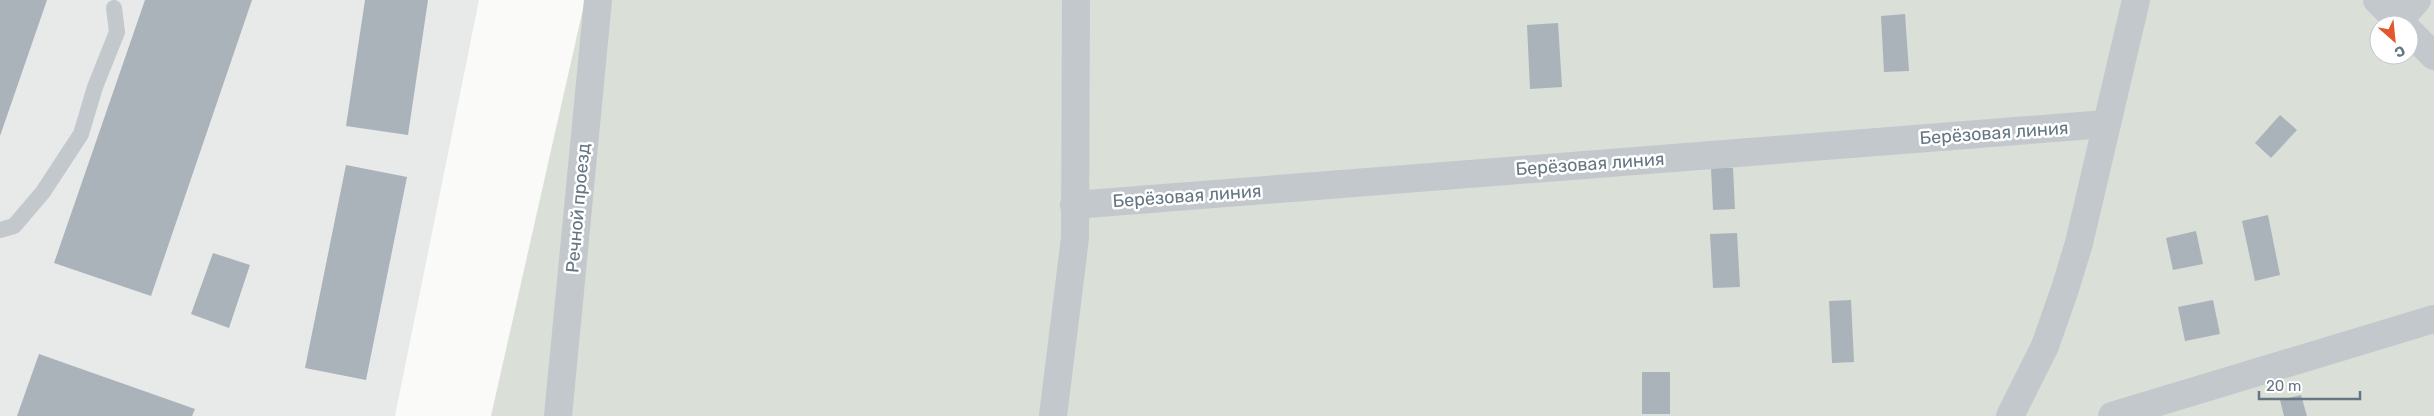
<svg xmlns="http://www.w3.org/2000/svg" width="2434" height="416" font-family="Rubik,sans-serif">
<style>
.built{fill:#e8e9e9}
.green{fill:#dadfd7;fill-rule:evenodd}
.building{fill:#aab3b9}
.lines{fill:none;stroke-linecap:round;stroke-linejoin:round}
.service{stroke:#c3c8cc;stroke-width:16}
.minor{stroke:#c3c8cc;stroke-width:28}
.labels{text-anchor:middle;stroke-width:5;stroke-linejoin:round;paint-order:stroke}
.street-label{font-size:18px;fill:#657683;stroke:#fff}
</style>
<rect width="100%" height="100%" fill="#fafaf8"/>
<polygon class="built" points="0,0 479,0 395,416 0,416"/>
<path class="green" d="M585,0H2434V416H491ZM2379,25H2409V55H2379Z"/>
<g class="building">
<polygon points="0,0 47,0 0,136"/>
<polygon points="145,0 252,0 151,296 54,263"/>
<polygon points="365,0 428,0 408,135 346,126"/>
<polygon points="1905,14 1909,71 1884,72 1881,16"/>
<polygon points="1558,23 1562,87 1530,89 1527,25"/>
<polygon points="2280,115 2297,130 2271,158 2255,143"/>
<polygon points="346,165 407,177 366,380 305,368"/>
<polygon points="1711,168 1733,168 1735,209 1713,210"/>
<polygon points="2268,215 2280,275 2255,281 2242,221"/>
<polygon points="2196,231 2203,264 2173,270 2166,238"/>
<polygon points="1737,233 1740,287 1713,288 1710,234"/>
<polygon points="213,253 250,265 229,328 191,314"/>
<polygon points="1851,300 1854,362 1832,363 1829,301"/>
<polygon points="2213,300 2220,334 2185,341 2178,307"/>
<polygon points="39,354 195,409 192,416 17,416"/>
<rect x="1642" y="372" width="28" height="42"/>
<polygon points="2301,395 2307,416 2284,416 2280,400"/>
</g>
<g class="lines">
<polyline class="service" points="0,230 14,226 43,192 81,134 95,87 117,32 114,8"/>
<g class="minor">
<polyline points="2377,0 2402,25"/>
<polyline points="2398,21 2417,0"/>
<polyline points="2409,31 2434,56"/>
<polyline points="1074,205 2106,124"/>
<polyline points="558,416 598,0"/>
<polyline points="1053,416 1075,238 1076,0"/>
<polyline points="2010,416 2045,346 2065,289 2079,243 2136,0"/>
<polyline points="2112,416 2434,319"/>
</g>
</g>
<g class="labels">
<g class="street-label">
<text transform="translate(1994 133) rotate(-4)" y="6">Берёзовая линия</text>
<text transform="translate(1590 164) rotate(-4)" y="6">Берёзовая линия</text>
<text transform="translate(1187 196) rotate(-4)" y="6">Берёзовая линия</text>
<text transform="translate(578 208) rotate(-85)" y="6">Речной проезд</text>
</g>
</g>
<g transform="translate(2394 40) rotate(153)"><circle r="24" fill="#ffffff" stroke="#c1c8cd"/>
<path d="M0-4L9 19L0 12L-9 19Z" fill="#e4572e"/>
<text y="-8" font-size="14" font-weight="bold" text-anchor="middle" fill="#657683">С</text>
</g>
<path d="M2259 391v8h101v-8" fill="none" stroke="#657683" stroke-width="2.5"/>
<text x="2266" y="391" font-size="15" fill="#657683" stroke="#ffffff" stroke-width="4" paint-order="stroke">20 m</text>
</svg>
